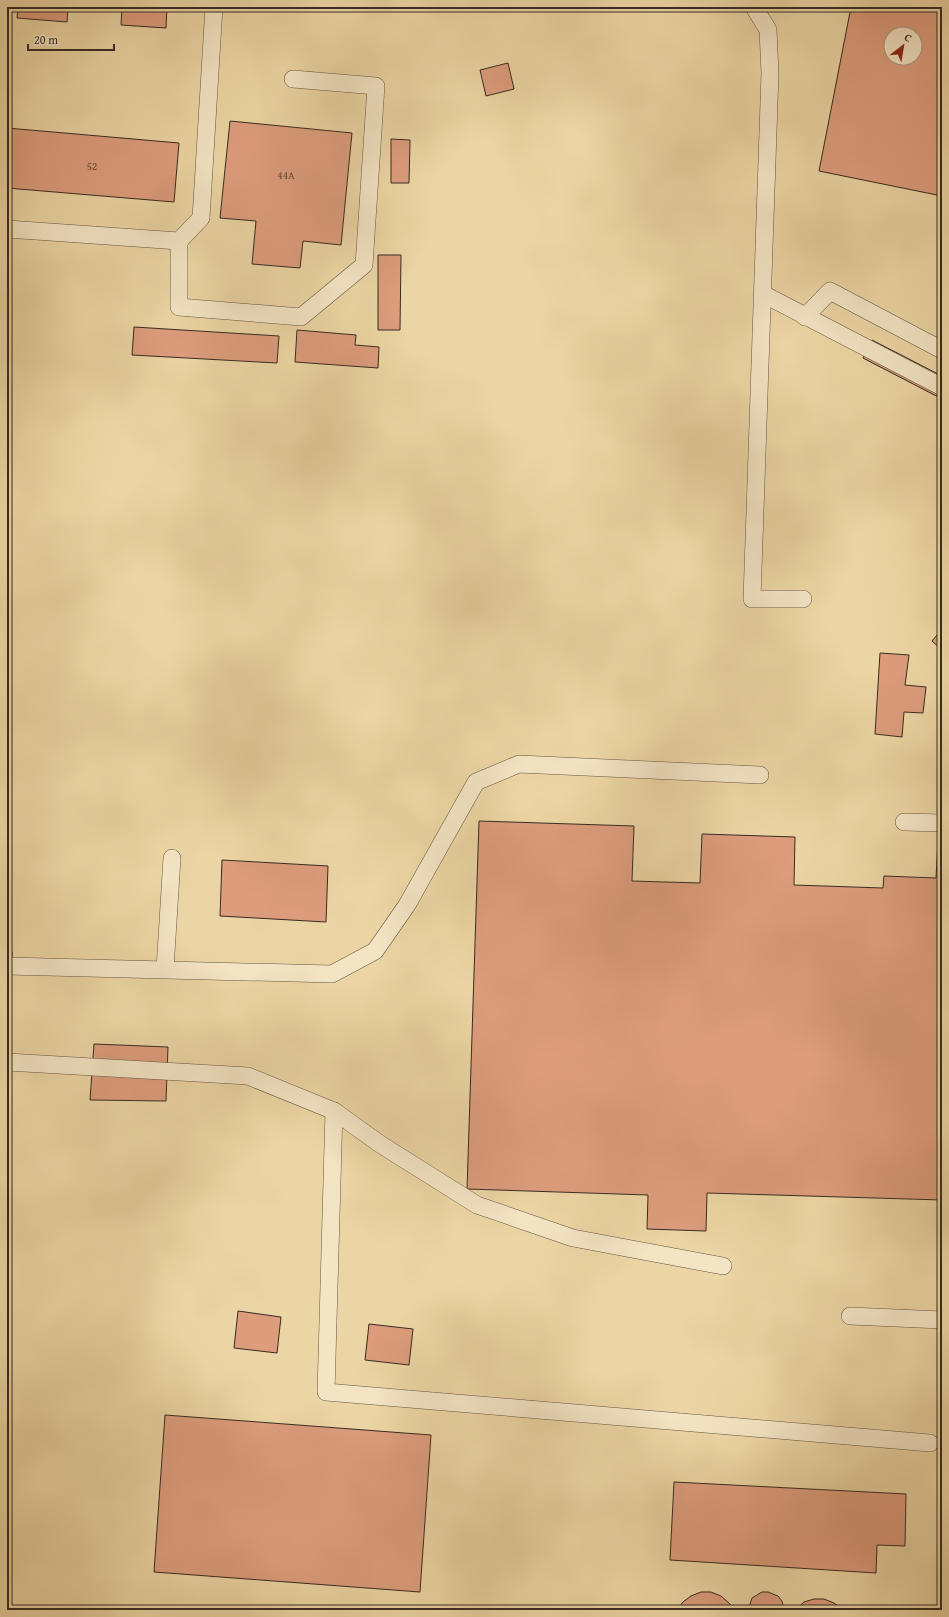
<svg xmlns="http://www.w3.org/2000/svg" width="949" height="1617" font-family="'Gentium Book Plus',serif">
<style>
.building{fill:#dd9d7d;stroke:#372b21;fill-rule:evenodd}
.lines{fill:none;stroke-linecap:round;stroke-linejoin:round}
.lane-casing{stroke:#645642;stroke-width:18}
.lane{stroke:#f3e4c4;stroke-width:17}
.labels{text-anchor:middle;stroke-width:3;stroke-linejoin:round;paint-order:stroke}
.number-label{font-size:11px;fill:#604838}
</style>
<rect width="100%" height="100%" fill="#ecd5a4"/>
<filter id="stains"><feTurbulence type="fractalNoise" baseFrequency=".005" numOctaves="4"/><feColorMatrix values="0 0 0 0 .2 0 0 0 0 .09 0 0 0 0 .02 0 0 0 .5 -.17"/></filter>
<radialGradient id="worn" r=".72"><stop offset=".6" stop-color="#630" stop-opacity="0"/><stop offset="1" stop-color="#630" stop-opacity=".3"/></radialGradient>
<g class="building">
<polygon points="18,7 68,7 67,22 17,18"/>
<polygon points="122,7 167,7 166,28 121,25"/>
<path d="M851,7H942V196L819,171ZM891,34H915V58H891Z"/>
<polygon points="508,63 514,89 486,96 480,70"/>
<polygon points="230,121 352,133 341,245 303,241 300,268 252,264 256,221 220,218"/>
<polygon points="7,128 179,143 174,202 7,188"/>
<polygon points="391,139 410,140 409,183 391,183"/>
<polygon points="378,255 401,255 400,330 378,330"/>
<polygon points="134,327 279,336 277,363 132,355"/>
<polygon points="297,330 356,335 355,345 379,347 378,368 295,362"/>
<polygon points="872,340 942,376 942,399 863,358"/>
<polygon points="942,629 942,650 932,641"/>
<polygon points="880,653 909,655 905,685 926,687 923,713 904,712 902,737 875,734"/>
<polygon points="479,821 634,826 632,881 700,883 702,834 795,837 794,885 883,888 884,876 936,878 938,842 942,842 942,1200 707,1193 706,1231 647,1229 648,1195 467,1189"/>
<polygon points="222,860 328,866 326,922 220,916"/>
<polygon points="7,952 12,952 10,1007 7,1007"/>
<polygon points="94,1044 168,1047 166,1101 90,1100"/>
<polygon points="238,1311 281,1317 277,1353 234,1348"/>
<polygon points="369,1324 413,1329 409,1365 365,1360"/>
<polygon points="165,1415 431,1435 420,1592 154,1572"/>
<polygon points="674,1482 906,1494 905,1546 877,1545 876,1573 670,1560"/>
<polygon points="701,1592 711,1592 721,1596 729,1603 734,1610 677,1610 683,1602 691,1596"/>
<polygon points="762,1592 768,1592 778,1596 782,1601 784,1610 748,1610 752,1598"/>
<polygon points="814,1599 824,1599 834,1603 843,1610 795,1610 804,1602"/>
<polygon points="881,1606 891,1606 901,1610 869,1610"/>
</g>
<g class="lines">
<g class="lane-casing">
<g id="lane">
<polyline points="754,7 768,30 770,73 752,599 803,599"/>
<polyline points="7,229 179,241 201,218 214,7"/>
<polyline points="179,241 179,307 301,317 364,265 376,86 293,79"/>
<polyline points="763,294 942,387"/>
<polyline points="805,317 830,291 942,350"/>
<polyline points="904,822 942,823"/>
<polyline points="7,966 332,974 375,951 407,905 476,782 519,764 760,775"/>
<polyline points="165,969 172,858"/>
<polyline points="7,1062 248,1076 334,1111 380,1144 477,1205 573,1238 723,1266"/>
<polyline points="334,1111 326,1392 930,1443"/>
<polyline points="850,1316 942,1320"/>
</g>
</g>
<use href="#lane" class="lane"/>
</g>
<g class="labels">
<g class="number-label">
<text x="92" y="170">52</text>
<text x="286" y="179">44А</text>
</g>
</g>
<rect width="949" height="1617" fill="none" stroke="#ecd5a4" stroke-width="24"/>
<rect x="8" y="8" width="933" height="1601" fill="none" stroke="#372b21" stroke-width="2"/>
<rect x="12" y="12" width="925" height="1593" fill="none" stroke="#372b21"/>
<g transform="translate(903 46) rotate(31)"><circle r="19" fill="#f3e4c4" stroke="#a89a83"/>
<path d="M0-3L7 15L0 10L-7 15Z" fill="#8f2418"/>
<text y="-6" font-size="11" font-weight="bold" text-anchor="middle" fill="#372b21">С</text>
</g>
<path d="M28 44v6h86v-6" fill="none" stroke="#372b21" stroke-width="2"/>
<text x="34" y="44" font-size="12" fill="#372b21" stroke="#f3e4c4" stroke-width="3" paint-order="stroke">20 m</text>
<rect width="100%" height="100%" filter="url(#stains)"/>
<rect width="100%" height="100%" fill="url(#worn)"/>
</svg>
